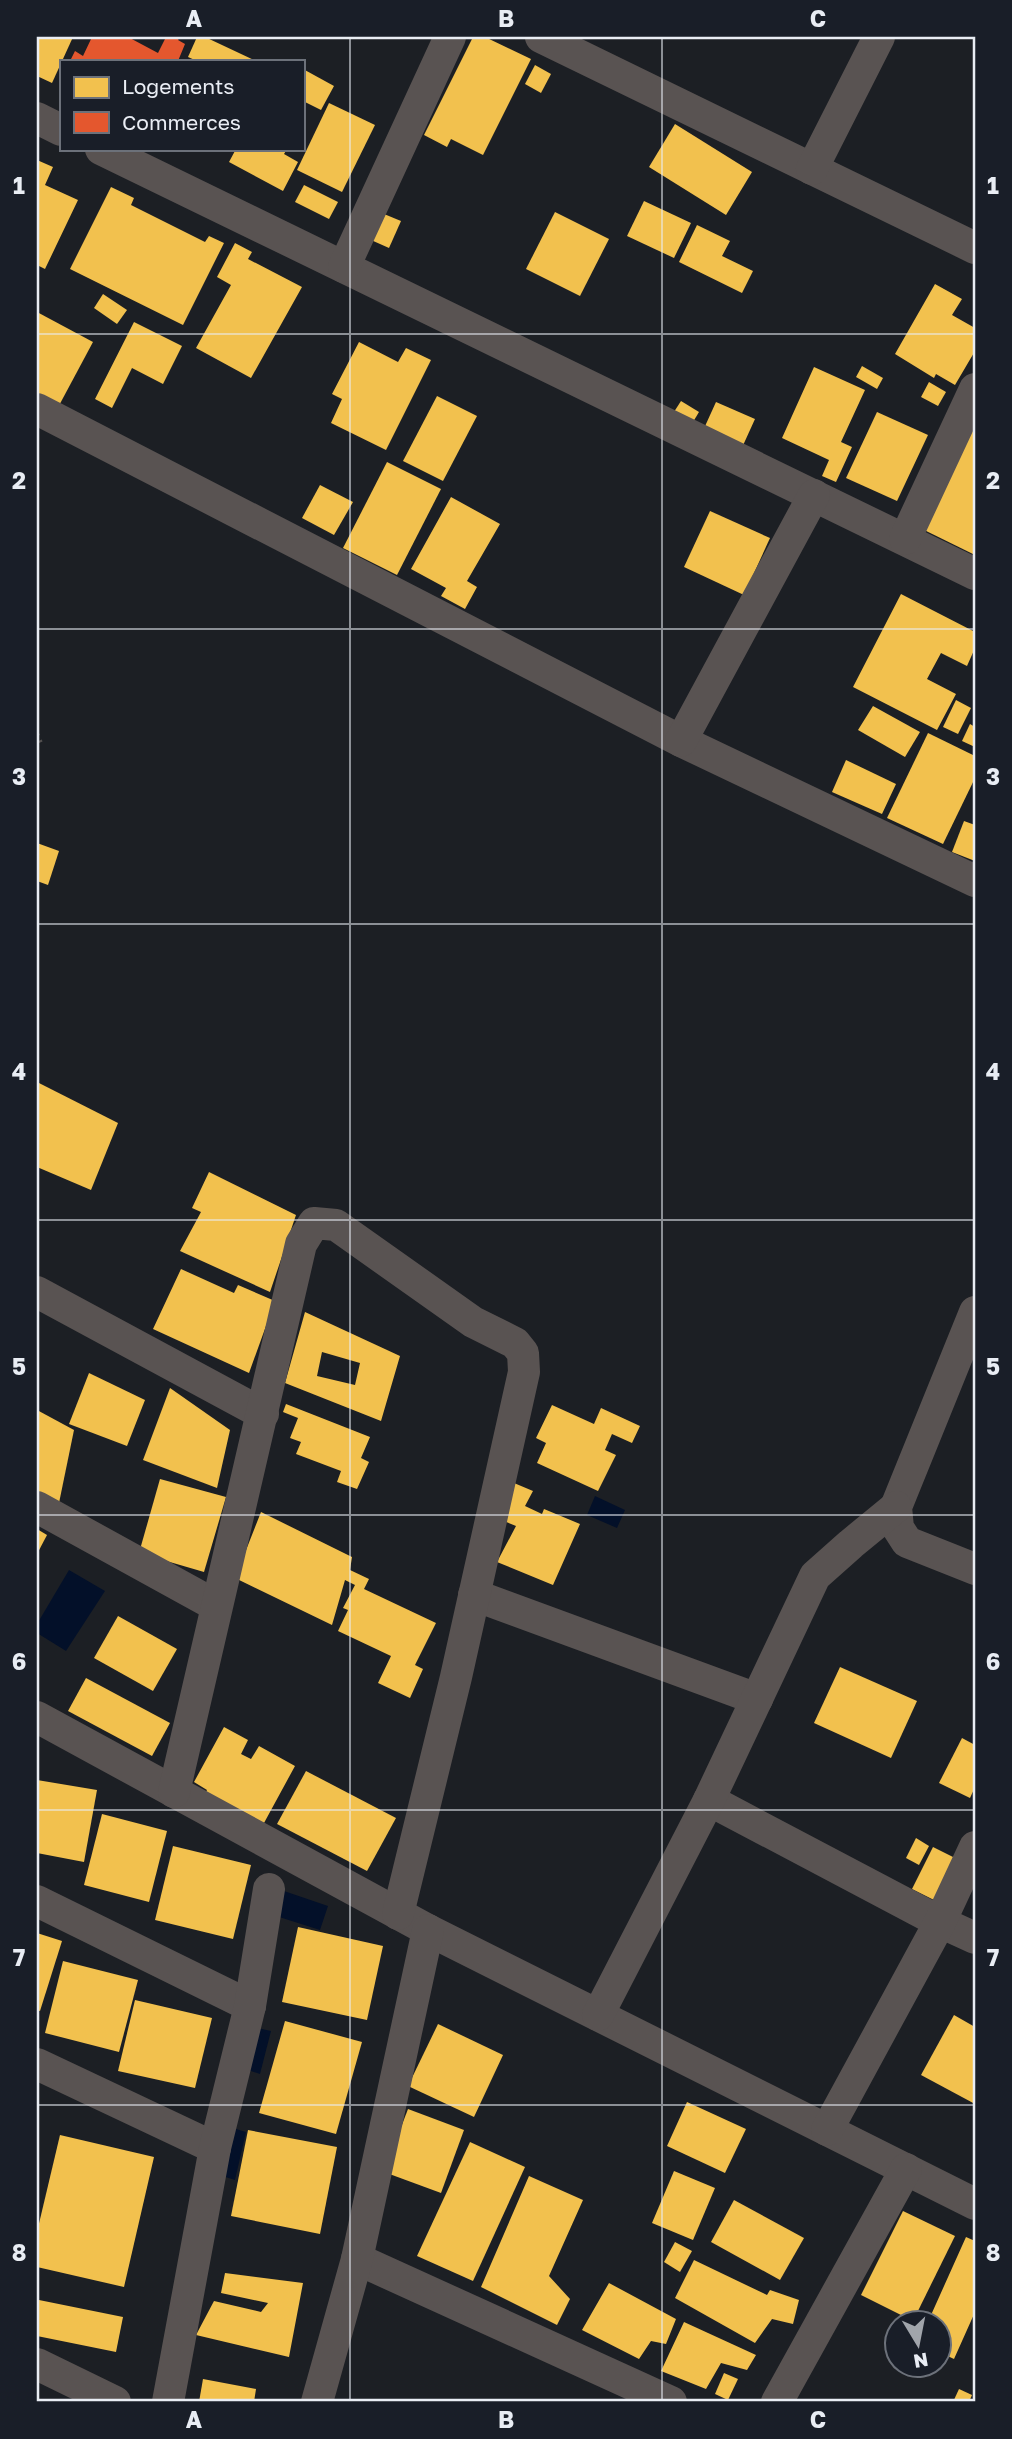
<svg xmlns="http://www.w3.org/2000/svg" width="1012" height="2439" font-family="'Golos Text',sans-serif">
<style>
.water{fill:#031029}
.homes{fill:#f2c14e;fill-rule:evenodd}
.shops{fill:#e4572e}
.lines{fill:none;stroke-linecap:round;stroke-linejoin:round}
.path{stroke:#524f4f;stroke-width:4.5;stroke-dasharray:2 5;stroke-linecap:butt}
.street{stroke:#595352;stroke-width:32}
.grid{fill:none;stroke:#e9edf4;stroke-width:2;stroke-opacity:0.55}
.neatline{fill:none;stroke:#e9edf4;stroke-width:2.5}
.grid-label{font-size:23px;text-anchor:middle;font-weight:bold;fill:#e9edf4}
</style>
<rect width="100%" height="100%" fill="#1c1f24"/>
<g class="water">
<polygon points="595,1496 625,1510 617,1528 587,1515"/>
<polygon points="69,1570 105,1591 66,1651 37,1633 37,1624"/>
<polygon points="284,1891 328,1906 320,1930 276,1916"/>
<polygon points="249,2026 271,2031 260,2074 239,2067"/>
<polygon points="226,2126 246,2132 235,2180 216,2174"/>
</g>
<g class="homes">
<polygon points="37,37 73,37 52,83 37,76"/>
<polygon points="197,37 205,37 256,61 197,61 188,57"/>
<polygon points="473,37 485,37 531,59 483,155 451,139 447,147 424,135"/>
<polygon points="535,65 551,74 541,93 525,84"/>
<polygon points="303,69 334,86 321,110 303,101"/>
<polygon points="329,103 375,125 342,192 297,170"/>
<polygon points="675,124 752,172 726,215 649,167"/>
<polygon points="236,149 287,149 284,154 298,162 283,191 229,162"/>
<polygon points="37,160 53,167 45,185 78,200 45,269 37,265"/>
<polygon points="304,185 338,202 329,219 295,202"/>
<polygon points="111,187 134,198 131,205 205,242 209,236 224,243 183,325 70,269"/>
<polygon points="644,201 691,223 674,258 627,236"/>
<polygon points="555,212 609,239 580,296 526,269"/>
<polygon points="384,214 401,221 389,248 371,240"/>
<polygon points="697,225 730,241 722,256 753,271 742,293 679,262"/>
<polygon points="235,243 252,252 248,259 302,287 251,378 196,348 231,285 217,277"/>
<polygon points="935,284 962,299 952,315 975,328 975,351 955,385 936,374 934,378 895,354"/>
<polygon points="103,294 127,310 117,324 94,308"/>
<polygon points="37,312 93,342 55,413 37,404"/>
<polygon points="134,322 182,346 163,384 132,368 112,408 95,399"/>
<polygon points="359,342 398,362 406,348 431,360 386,450 331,423 342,399 332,394"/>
<polygon points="862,366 883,378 877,389 856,377"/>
<polygon points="814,367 865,390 841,442 852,447 836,482 822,476 829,460 782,438"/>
<polygon points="929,382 946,392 938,406 921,397"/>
<polygon points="437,396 477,416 443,481 403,461"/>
<polygon points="681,401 699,412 690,427 672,415"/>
<polygon points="716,402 755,419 740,452 701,435"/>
<polygon points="877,412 928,435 897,501 846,478"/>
<polygon points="975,419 975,555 916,526"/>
<polygon points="387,462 441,489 397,575 343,548"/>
<polygon points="320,485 353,502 334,535 302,518"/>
<polygon points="451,497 500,524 467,581 477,587 465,609 441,596 446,588 411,569"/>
<polygon points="710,511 770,538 744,595 684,567"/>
<polygon points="901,594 975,632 975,648 967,666 941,653 927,679 956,694 937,730 853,687"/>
<polygon points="956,700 971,708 958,734 943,727"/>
<polygon points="873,706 920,732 905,757 858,730"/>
<polygon points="970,724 975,727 975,747 962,741"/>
<polygon points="928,733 975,756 975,778 943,844 887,818"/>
<polygon points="846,760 896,784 882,814 832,792"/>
<polygon points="964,821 975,825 975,861 952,852"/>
<polygon points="37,843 59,851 48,885 37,881"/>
<polygon points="37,1082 118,1123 91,1190 37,1167"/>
<polygon points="209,1172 296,1215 270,1292 180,1251 201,1212 192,1208"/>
<polygon points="181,1269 234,1293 238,1285 275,1301 249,1373 153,1329"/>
<path d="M305,1312L400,1356L381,1421L285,1383ZM322,1352L360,1363L355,1385L317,1376Z"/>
<polygon points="89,1373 145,1400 127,1446 69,1424"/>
<polygon points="170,1388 230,1430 217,1488 143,1460"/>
<polygon points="286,1404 370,1437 361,1458 369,1462 357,1489 337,1482 341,1471 296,1454 301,1442 290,1438 298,1418 283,1412"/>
<polygon points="552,1405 594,1424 601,1408 640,1426 632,1443 612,1434 605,1450 616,1455 598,1491 537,1463 546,1443 536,1438"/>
<polygon points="37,1410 74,1430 59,1503 37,1492"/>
<polygon points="160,1479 226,1497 204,1572 139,1553"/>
<polygon points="514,1483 533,1491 525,1506 542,1514 544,1509 580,1524 553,1585 497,1562 516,1526 504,1521"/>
<polygon points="261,1512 352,1557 350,1570 369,1579 364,1589 436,1623 415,1665 423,1669 410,1698 378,1683 391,1656 338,1631 348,1610 343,1608 355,1585 345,1580 332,1625 235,1578"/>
<polygon points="37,1529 47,1535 37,1554"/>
<polygon points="118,1616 177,1649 153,1691 94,1658"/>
<polygon points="840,1667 917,1701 891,1758 814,1723"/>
<polygon points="86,1678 170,1723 152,1756 68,1711"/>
<polygon points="224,1727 248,1740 241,1754 251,1759 259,1746 295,1766 264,1823 203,1798 207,1790 194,1782"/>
<polygon points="962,1738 975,1745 975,1787 970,1798 939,1783"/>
<polygon points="306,1771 396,1818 367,1871 277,1824"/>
<polygon points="37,1780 97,1790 84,1862 37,1853"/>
<polygon points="102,1814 167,1831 149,1902 84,1885"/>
<polygon points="916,1838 929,1846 919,1865 906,1858"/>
<polygon points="173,1846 251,1865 233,1939 155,1920"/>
<polygon points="933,1847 961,1861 940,1903 912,1889"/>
<polygon points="298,1927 383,1946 367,2020 282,2002"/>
<polygon points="37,1933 62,1941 40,2011 37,2010"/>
<polygon points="63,1961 138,1980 119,2052 45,2033"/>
<polygon points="135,2000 212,2018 195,2088 118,2071"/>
<polygon points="954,2015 975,2027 975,2104 921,2075"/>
<polygon points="285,2021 362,2042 336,2134 259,2113"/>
<polygon points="438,2024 503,2055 474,2117 408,2086"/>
<polygon points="687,2102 746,2129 725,2173 667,2146"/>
<polygon points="408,2109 464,2130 441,2193 384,2172"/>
<polygon points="248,2130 337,2147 320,2234 231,2216"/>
<polygon points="60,2135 154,2157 124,2287 37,2267 37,2232"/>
<polygon points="470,2142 525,2167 473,2281 417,2256"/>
<polygon points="674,2171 715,2188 693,2240 652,2223"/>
<polygon points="529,2176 583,2200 549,2276 570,2299 557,2325 481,2287"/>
<polygon points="734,2200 804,2238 780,2280 711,2242"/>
<polygon points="903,2211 955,2236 913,2321 861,2295"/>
<polygon points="966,2237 975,2241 975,2312 954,2359 939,2352 939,2324 927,2324"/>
<polygon points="675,2242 692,2251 680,2272 664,2262"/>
<polygon points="694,2260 767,2295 770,2290 799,2300 793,2324 772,2319 755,2343 675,2298"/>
<polygon points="225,2273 303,2283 289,2357 196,2335 214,2301 261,2312 268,2303 221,2293"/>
<polygon points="609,2283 676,2319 666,2344 651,2341 639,2359 582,2330"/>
<polygon points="39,2300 123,2317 116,2352 37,2336"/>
<polygon points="684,2322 756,2355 747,2370 721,2363 706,2389 661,2371"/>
<polygon points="724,2373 738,2379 728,2400 715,2394"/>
<polygon points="203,2379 256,2389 254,2402 199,2402"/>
<polygon points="959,2389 972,2395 969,2402 953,2402"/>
</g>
<polygon class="shops" points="92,37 128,37 158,53 166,37 180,37 178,40 185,44 178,61 70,61 75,51 83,56"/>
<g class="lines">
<polyline class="path" points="37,734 42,746"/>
<g class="street">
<polyline points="541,37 975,248"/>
<polyline points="37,118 61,130"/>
<polyline points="101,149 975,574"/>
<polyline points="812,169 879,37"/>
<polyline points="344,267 450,37"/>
<polyline points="37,409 681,741 975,881"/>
<polyline points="905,539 975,389"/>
<polyline points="681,741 814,495"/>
<polyline points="37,1292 263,1414"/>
<polyline points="975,1312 896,1507 898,1528 907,1542 975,1569"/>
<polyline points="37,1507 215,1605"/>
<polyline points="474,1595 757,1699"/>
<polyline points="37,1717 428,1930 975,2204"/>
<polyline points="174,1792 301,1244 314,1223 336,1225 473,1322 515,1343 523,1353 524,1372 456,1677 398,1914"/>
<polyline points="709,1800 940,1922 975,1938"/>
<polyline points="37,1901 250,2006"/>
<polyline points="598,2015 709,1800 815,1576 851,1544 896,1507"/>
<polyline points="37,2064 215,2148"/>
<polyline points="827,2130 940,1922 975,1847"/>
<polyline points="357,2259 671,2402"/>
<polyline points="37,2364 115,2402"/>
<polyline points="168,2402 215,2148 250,2006 269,1889"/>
<polyline points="317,2402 357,2259 428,1930"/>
<polyline points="777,2402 906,2169"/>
</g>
</g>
<path class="grid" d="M350,37V2402M662,37V2402M37,334H975M37,629H975M37,924H975M37,1220H975M37,1515H975M37,1810H975M37,2105H975"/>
<rect width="1012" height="2439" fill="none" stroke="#191e28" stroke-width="77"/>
<rect x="60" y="60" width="245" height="91" fill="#191e28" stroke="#6c717a" stroke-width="2"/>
<rect x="74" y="77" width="35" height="21" fill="#f2c14e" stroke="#6c717a" stroke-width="2"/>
<text x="122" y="94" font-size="21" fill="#e9edf4">Logements</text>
<rect x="74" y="112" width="35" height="21" fill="#e4572e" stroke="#6c717a" stroke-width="2"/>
<text x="122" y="130" font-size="21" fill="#e9edf4">Commerces</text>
<g transform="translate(918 2344) rotate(170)"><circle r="33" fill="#191e28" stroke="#6c717a" stroke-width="2"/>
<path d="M0-5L12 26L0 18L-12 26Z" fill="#a1a5ab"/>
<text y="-10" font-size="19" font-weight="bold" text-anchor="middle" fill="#e9edf4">N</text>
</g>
<rect x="38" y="38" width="936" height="2362" class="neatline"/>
<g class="grid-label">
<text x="194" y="27">A</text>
<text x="506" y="27">B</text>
<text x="818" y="27">C</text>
<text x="19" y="194">1</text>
<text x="993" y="194">1</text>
<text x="19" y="489">2</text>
<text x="993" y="489">2</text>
<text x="19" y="785">3</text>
<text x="993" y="785">3</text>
<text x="19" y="1080">4</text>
<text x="993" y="1080">4</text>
<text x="19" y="1375">5</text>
<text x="993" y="1375">5</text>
<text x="19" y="1670">6</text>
<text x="993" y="1670">6</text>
<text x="19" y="1966">7</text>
<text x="993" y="1966">7</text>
<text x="19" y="2261">8</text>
<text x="993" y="2261">8</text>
<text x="194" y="2428">A</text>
<text x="506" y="2428">B</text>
<text x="818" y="2428">C</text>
</g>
</svg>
